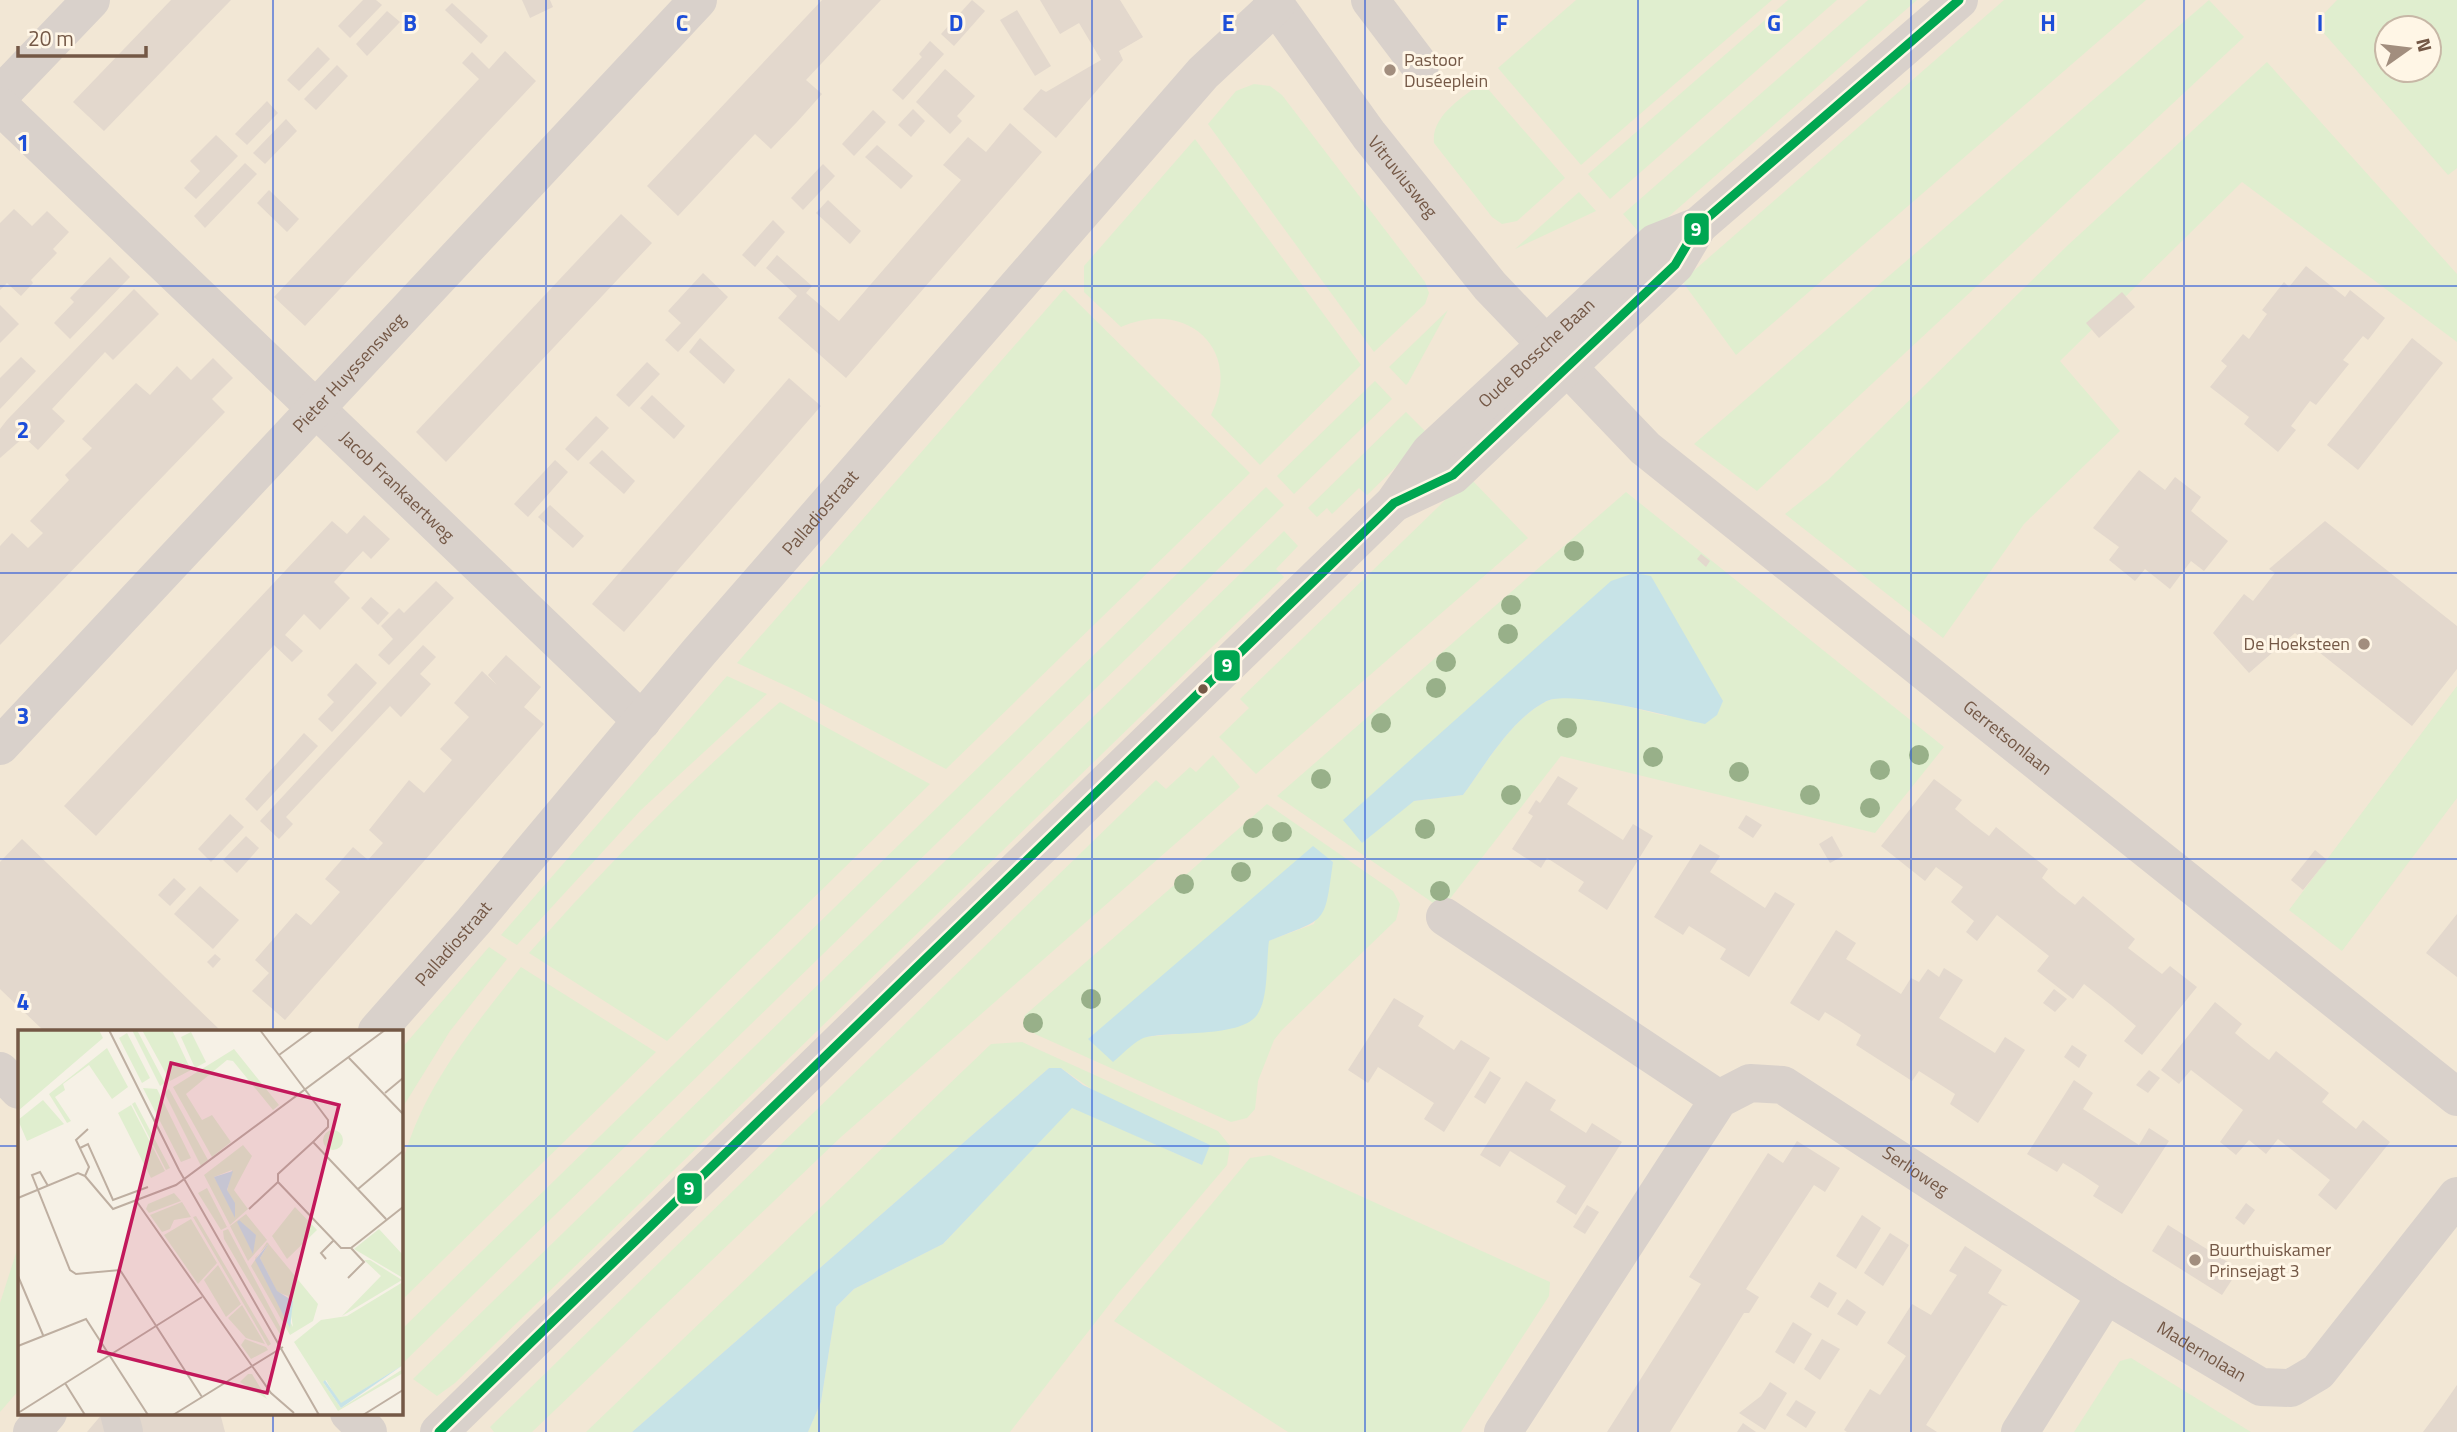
<svg xmlns="http://www.w3.org/2000/svg" width="2457" height="1432" font-family="'Titillium Web',sans-serif">
<style>
.residential{fill:#f2e7d5;fill-rule:evenodd}
.green{fill:#e0eecf;fill-rule:evenodd}
.water{fill:#c7e3e7}
.building{fill:#e3d8cd}
.lines{fill:none;stroke-linecap:round;stroke-linejoin:round}
.minor{stroke:#d9d1cb;stroke-width:38}
.bus-1-casing{stroke:#fff6e6;stroke-width:14}
.bus-1{stroke:#00a651;stroke-width:9}
.tree{fill:#98b089}
.grid{fill:none;stroke:#1d4ed8;stroke-width:2;stroke-opacity:0.55}
.poi-dot{fill:#a28e7e;stroke:#fff6e6;stroke-width:2.5}
.bus-dot{fill:#745846;stroke:#fff6e6;stroke-width:2.5}
.labels{text-anchor:middle;stroke-width:6;stroke-linejoin:round;paint-order:stroke}
.poi-label{font-size:18px;fill:#745846;stroke:#fff6e6;text-anchor:start}
.street-label{font-size:18px;fill:#745846;stroke:#fff6e6}
.inset-road{fill:none;stroke:#beafa1;stroke-width:2}
.view{fill:#c2185b;fill-opacity:0.15;stroke:#c2185b;stroke-width:3.5}
.inset-edge{fill:none;stroke:#745846;stroke-width:3.5}
.grid-label{font-size:23px;text-anchor:middle;font-weight:bold;fill:#1d4ed8;stroke:#fff6e6;stroke-width:6;stroke-linejoin:round;paint-order:stroke}
.line-badge{stroke:#fff6e6;stroke-width:2.5}
.badge-label{font-size:19px;text-anchor:middle;font-weight:bold;fill:#fff}
</style>
<rect width="100%" height="100%" fill="#f6f1e6"/>
<path class="residential" d="M0,0H2457V1432H0ZM2387,28H2429V70H2387ZM19,1031H401V1413H19Z"/>
<g class="green">
<polygon points="1576,0 1772,0 1581,165 1498,68"/>
<polygon points="1788,0 1837,0 1610,199 1588,174"/>
<polygon points="1868,0 1917,0 1644,238 1623,214"/>
<polygon points="2004,0 2146,0 1736,355 1682,281"/>
<polygon points="2209,0 2244,37 1757,491 1694,444"/>
<path d="M2337,0H2457V168L2448,175L2315,23ZM2387,28H2429V70H2387Z"/>
<polygon points="2267,62 2457,274 2457,342 2242,182 2060,361 2120,431 2024,524 1943,638 1785,514 1828,480 2068,245"/>
<path d="M1482,82L1565,178L1517,221L1502,224L1492,217L1434,143C1431,115 1463,98 1482,82Z"/>
<polygon points="1254,84 1270,86 1282,95 1425,282 1429,293 1425,304 1374,352 1208,124 1236,91"/>
<path d="M1195,139L1361,365L1260,465L1211,415C1244,349 1186,298 1121,327L1084,292V266Z"/>
<polygon points="1579,192 1596,211 1515,249"/>
<polygon points="1064,289 1250,473 946,769 797,691 737,663"/>
<polygon points="1448,310 1408,383 1406,385 1389,367"/>
<polygon points="1375,381 1392,399 1294,494 1277,476"/>
<polygon points="1406,412 1429,435 1367,495 1359,488 1332,514 1327,508 1317,517 1308,508"/>
<polygon points="1469,477 1528,538 1256,774 1219,737 1249,708 1240,699"/>
<polygon points="1266,487 1284,505 401,1365 401,1330"/>
<path d="M1626,492L1944,747L1875,833L1561,756L1442,909L1277,796ZM1651,576L1655,586L1667,716C1638,710 1571,688 1545,702C1510,721 1486,764 1463,795L1414,801Z"/>
<polygon points="1284,531 1298,546 1276,569 1284,577 455,1383 437,1396 413,1379"/>
<polygon points="727,676 767,694 641,810 517,945 501,935"/>
<polygon points="2457,686 2457,798 2342,951 2289,910"/>
<path d="M780,702L930,784L667,1041L529,953C608,864 690,780 780,702Z"/>
<polygon points="1213,755 1240,787 841,1137 532,1432 494,1432 490,1427 1156,780 1166,789 1190,767 1196,772"/>
<path d="M1267,804L1393,891L1400,904L1396,920L1282,1030L1274,1040L1258,1081L1255,1109L1247,1118L1231,1122L1035,1034L1024,1016ZM1333,861L1314,924L1268,941L1262,998L1223,1030L1144,1037Z"/>
<polygon points="489,947 507,959 450,1031 401,1110 401,1049"/>
<path d="M521,967L656,1052L401,1301V1169C420,1090 472,1029 521,967Z"/>
<polygon points="1022,1042 1218,1131 1230,1146 1227,1165 1119,1292 1010,1432 808,1432 821,1402 836,1307 854,1289 943,1244 1072,1107 1202,1165 1061,1068 1049,1068 632,1432 586,1432 991,1044"/>
<polygon points="1270,1155 1550,1282 1549,1296 1461,1432 1288,1432 1114,1321 1250,1158"/>
<polygon points="19,1244 19,1390 0,1412 0,1303"/>
<polygon points="2131,1358 2251,1432 2074,1432 2120,1361"/>
</g>
<g class="water">
<path d="M1634,573L1651,576L1723,701L1717,715L1705,724C1673,718 1570,688 1545,702C1510,721 1486,764 1463,795L1414,801L1362,843L1343,820L1611,581Z"/>
<path d="M1313,846L1333,862C1324,926 1328,917 1269,941C1266,962 1269,998 1257,1015C1240,1038 1173,1031 1147,1037C1136,1039 1122,1055 1113,1062L1088,1039Z"/>
<polygon points="1049,1068 1061,1068 1083,1085 1210,1145 1202,1165 1072,1108 943,1244 854,1289 836,1307 821,1402 808,1432 632,1432"/>
</g>
<g class="building">
<polygon points="171,0 231,0 104,131 73,102"/>
<polygon points="363,0 376,0 382,5 350,38 338,26"/>
<polygon points="522,0 550,0 553,7 530,18"/>
<polygon points="822,0 881,0 806,80 822,94 797,122 771,149 755,134 678,216 647,186"/>
<polygon points="972,0 985,11 954,46 941,34"/>
<polygon points="1040,0 1120,0 1143,37 1119,51 1123,60 1056,138 1023,109 1041,89 1046,92 1101,60 1079,23 1060,34"/>
<polygon points="452,3 488,36 481,44 445,10"/>
<polygon points="1017,10 1051,66 1035,76 1000,20"/>
<polygon points="387,11 400,22 367,56 356,44"/>
<polygon points="930,41 944,54 903,100 892,90 922,57 919,54"/>
<polygon points="318,47 330,59 299,91 287,80"/>
<polygon points="505,51 536,81 305,326 274,297 479,79 462,63 472,52 489,69"/>
<polygon points="337,65 348,76 316,110 304,99"/>
<polygon points="945,69 975,96 957,116 962,121 950,134 916,102"/>
<polygon points="267,101 278,113 247,145 235,134"/>
<polygon points="913,109 925,121 911,137 898,125"/>
<polygon points="873,110 886,122 854,156 842,144"/>
<polygon points="286,119 297,131 265,164 253,153"/>
<polygon points="1010,123 1042,152 846,378 778,318 797,296 766,268 777,255 812,286 806,293 839,321 961,180 943,165 968,137 986,152"/>
<polygon points="216,135 238,156 196,199 184,188 200,171 190,161"/>
<polygon points="877,145 913,176 901,189 865,157"/>
<polygon points="245,163 257,174 205,228 194,216"/>
<polygon points="823,164 835,176 803,210 791,198"/>
<polygon points="269,190 299,219 287,232 257,203"/>
<polygon points="828,200 861,231 850,244 816,213"/>
<polygon points="14,209 32,226 47,211 69,232 53,249 57,253 31,280 33,283 21,296 7,283 0,290 0,223"/>
<polygon points="621,214 652,243 446,462 416,432"/>
<polygon points="773,220 785,232 755,267 742,255"/>
<polygon points="110,257 130,277 70,339 54,323 74,302 70,298"/>
<polygon points="2306,266 2345,297 2350,290 2385,318 2368,340 2363,336 2343,360 2349,364 2316,405 2310,401 2291,426 2296,430 2278,452 2244,424 2249,417 2210,387 2227,366 2221,361 2243,334 2249,339 2267,314 2262,310 2284,282 2289,287"/>
<polygon points="703,273 728,297 678,352 665,340 681,323 668,311"/>
<polygon points="134,289 159,314 113,360 105,352 52,409 65,421 38,450 24,437 0,458 0,429 7,420"/>
<polygon points="2122,292 2135,307 2099,338 2086,323"/>
<polygon points="0,305 19,324 0,343"/>
<polygon points="700,338 735,370 724,384 689,352"/>
<polygon points="2412,338 2443,363 2358,470 2327,445"/>
<polygon points="21,357 36,371 0,409 0,378"/>
<polygon points="213,358 233,378 212,399 225,412 0,645 0,546 12,533 28,548 43,533 30,521 69,480 65,475 92,448 82,439 136,383 150,395 177,366 191,380"/>
<polygon points="647,362 660,374 629,407 616,395"/>
<polygon points="789,378 821,406 624,632 592,604"/>
<polygon points="652,395 685,426 674,439 640,408"/>
<polygon points="596,416 609,428 578,461 565,449"/>
<polygon points="602,450 635,481 624,494 589,463"/>
<polygon points="555,460 568,472 528,517 514,504"/>
<polygon points="2139,470 2165,490 2175,477 2201,497 2191,511 2228,541 2204,571 2191,561 2170,589 2145,569 2135,581 2109,560 2119,547 2093,528"/>
<polygon points="550,505 584,536 573,548 538,517"/>
<polygon points="364,515 390,539 371,559 363,551 334,582 350,598 320,630 304,614 285,635 303,651 292,662 274,645 96,836 64,806 332,521 347,534"/>
<polygon points="2325,521 2457,626 2457,669 2412,726 2295,633 2249,673 2213,633 2244,594 2253,601 2275,573 2269,569"/>
<polygon points="1701,554 1710,561 1706,567 1697,559"/>
<polygon points="436,581 454,598 389,665 378,655 393,639 381,626 399,608 404,613"/>
<polygon points="371,597 389,613 378,625 361,608"/>
<polygon points="423,645 436,657 420,674 431,684 401,717 390,706 286,817 293,824 279,839 260,821"/>
<polygon points="506,655 541,687 524,707 544,724 285,1020 252,991 269,973 255,960 296,913 311,925 340,892 325,879 353,847 368,860 383,843 369,830 409,780 424,793 452,760 440,749 469,717 454,703 482,671 497,685 488,675"/>
<polygon points="356,663 377,683 332,732 318,719 334,702 327,695"/>
<polygon points="304,733 318,746 257,811 245,799"/>
<polygon points="1558,776 1578,788 1567,804 1623,840 1633,824 1653,836 1607,910 1578,891 1584,882 1547,858 1541,868 1512,849 1533,816 1528,813 1536,800 1540,803"/>
<polygon points="1934,779 1962,800 1955,809 1972,823 1989,836 1996,827 2048,869 2042,878 2058,892 2075,905 2083,896 2135,939 2128,948 2162,974 2170,966 2197,987 2142,1055 2124,1041 2136,1026 2111,1005 2084,984 2073,999 2037,971 2049,956 1997,915 1977,941 1966,932 1974,921 1951,902 1963,887 1936,867 1925,881 1881,846"/>
<polygon points="230,814 244,827 211,862 198,849"/>
<polygon points="1746,815 1762,825 1753,838 1738,828"/>
<polygon points="246,836 259,848 237,873 223,860"/>
<polygon points="1832,836 1843,856 1830,863 1819,844"/>
<polygon points="22,839 221,1031 44,1031 0,989 0,862"/>
<polygon points="1700,844 1720,856 1710,872 1765,908 1775,892 1795,904 1749,977 1720,959 1726,949 1689,926 1683,935 1654,917"/>
<polygon points="2315,850 2327,860 2303,890 2291,880"/>
<polygon points="174,878 186,889 170,906 158,895"/>
<polygon points="200,886 239,920 213,949 174,914"/>
<polygon points="2457,914 2457,977 2426,953"/>
<polygon points="1836,930 1856,943 1846,959 1901,994 1911,978 1919,982 1928,969 1939,977 1944,968 1963,980 1939,1018 1995,1053 2005,1037 2025,1050 1978,1123 1950,1104 1955,1094 1919,1071 1912,1081 1856,1045 1861,1035 1843,1023 1825,1012 1819,1021 1790,1003"/>
<polygon points="215,954 221,959 213,968 207,962"/>
<polygon points="2054,989 2067,999 2055,1012 2043,1003"/>
<polygon points="1394,998 1424,1016 1418,1026 1454,1050 1461,1040 1490,1058 1444,1132 1424,1119 1434,1103 1378,1067 1368,1083 1348,1070"/>
<polygon points="2215,1002 2242,1024 2235,1033 2252,1047 2269,1060 2276,1051 2329,1093 2322,1102 2356,1129 2363,1120 2390,1142 2336,1210 2318,1195 2330,1180 2278,1139 2266,1154 2249,1140 2236,1155 2220,1142 2243,1110 2191,1070 2179,1084 2161,1070"/>
<polygon points="2072,1045 2087,1055 2079,1068 2064,1057"/>
<polygon points="2149,1070 2160,1078 2148,1093 2136,1085"/>
<polygon points="1490,1071 1501,1078 1485,1104 1474,1097"/>
<polygon points="2074,1080 2093,1093 2083,1109 2139,1145 2149,1128 2169,1141 2122,1214 2093,1196 2099,1186 2081,1174 2063,1163 2057,1172 2027,1154"/>
<polygon points="1526,1081 1556,1100 1550,1110 1586,1133 1592,1123 1622,1142 1576,1215 1556,1202 1566,1186 1510,1151 1500,1167 1480,1155"/>
<polygon points="1797,1141 1840,1168 1825,1192 1814,1185 1746,1289 1759,1297 1749,1313 1744,1313 1670,1432 1607,1432 1701,1284 1689,1277 1768,1153 1783,1163"/>
<polygon points="2246,1203 2255,1210 2244,1225 2235,1218"/>
<polygon points="1587,1205 1599,1212 1585,1234 1573,1227"/>
<polygon points="1862,1215 1881,1228 1856,1269 1836,1256"/>
<polygon points="2168,1225 2239,1269 2222,1295 2152,1251"/>
<polygon points="1890,1233 1909,1245 1883,1286 1864,1273"/>
<polygon points="1965,1246 2002,1270 1988,1293 2008,1306 2002,1305 1926,1425 1937,1432 1847,1432 1844,1430 1870,1389 1880,1395 1906,1356 1887,1343 1912,1304 1931,1315 1957,1275 1949,1271"/>
<polygon points="1819,1282 1837,1293 1828,1308 1810,1297"/>
<polygon points="1847,1299 1866,1312 1857,1326 1837,1314"/>
<polygon points="1793,1322 1812,1334 1794,1364 1775,1352"/>
<polygon points="1822,1339 1840,1349 1820,1380 1804,1369"/>
<polygon points="1770,1382 1787,1393 1765,1430 1739,1413 1761,1396"/>
<polygon points="2457,1385 2457,1432 2423,1432 2441,1408"/>
<polygon points="1796,1400 1816,1412 1806,1428 1786,1415"/>
<polygon points="103,1413 220,1413 225,1432 87,1432"/>
<polygon points="1743,1423 1756,1432 1737,1432"/>
</g>
<g class="lines">
<g class="minor">
<path id="s1" d="M1272,0L1369,135L1490,286L1645,448L2457,1097"/>
<polyline points="1370,0 1420,66"/>
<polyline points="0,95 91,0"/>
<path id="s2" d="M0,106L642,721"/>
<polyline points="1396,502 1453,475 1675,265 1698,226"/>
<path id="s3" d="M0,746L698,0"/>
<polyline points="1445,917 1719,1099"/>
<path id="s4" d="M377,1031L473,922L699,652L1203,73L1276,5"/>
<polyline points="0,1071 19,1090"/>
<polyline points="119,1413 124,1432"/>
<polyline points="349,1413 368,1432"/>
<polyline points="32,1432 48,1413"/>
<path id="s5" d="M439,1432L1394,503L1430,452L1655,243L1698,226L1959,0"/>
<path id="s6" d="M1503,1432L1719,1099L1750,1083L1783,1085L2106,1295"/>
<path id="s7" d="M2020,1432L2106,1295L2261,1387L2291,1388L2318,1372L2457,1196"/>
</g>
<g class="bus-1-casing">
<polyline id="bus-1" points="439,1432 1394,503 1453,475 1675,265 1698,226 1959,0"/>
</g>
<use href="#bus-1" class="bus-1"/>
</g>
<g class="tree">
<circle cx="1574" cy="551" r="10"/>
<circle cx="1511" cy="605" r="10"/>
<circle cx="1508" cy="634" r="10"/>
<circle cx="1446" cy="662" r="10"/>
<circle cx="1436" cy="688" r="10"/>
<circle cx="1381" cy="723" r="10"/>
<circle cx="1567" cy="728" r="10"/>
<circle cx="1919" cy="755" r="10"/>
<circle cx="1653" cy="757" r="10"/>
<circle cx="1880" cy="770" r="10"/>
<circle cx="1739" cy="772" r="10"/>
<circle cx="1321" cy="779" r="10"/>
<circle cx="1511" cy="795" r="10"/>
<circle cx="1810" cy="795" r="10"/>
<circle cx="1870" cy="808" r="10"/>
<circle cx="1253" cy="828" r="10"/>
<circle cx="1425" cy="829" r="10"/>
<circle cx="1282" cy="832" r="10"/>
<circle cx="1241" cy="872" r="10"/>
<circle cx="1184" cy="884" r="10"/>
<circle cx="1440" cy="891" r="10"/>
<circle cx="1091" cy="999" r="10"/>
<circle cx="1033" cy="1023" r="10"/>
</g>
<path class="grid" d="M273,0V1031M546,0V1432M819,0V1432M1092,0V1432M1365,0V1432M1638,0V1432M1911,0V1432M2184,0V1432M0,286H2457M0,573H2457M0,859H2457M0,1146H19M401,1146H2457M273,1413V1432"/>
<g class="poi-dot">
<circle cx="1390" cy="70" r="7"/>
<circle cx="2364" cy="644" r="7"/>
<circle cx="2195" cy="1260" r="7"/>
</g>
<circle class="bus-dot" cx="1203" cy="689" r="6"/>
<g class="labels">
<g class="poi-label">
<text x="1404" y="66">Pastoor<tspan x="1404" dy="21">Duséeplein</tspan></text>
<text x="2350" y="650" text-anchor="end">De Hoeksteen</text>
<text x="2209" y="1256">Buurthuiskamer<tspan x="2209" dy="21">Prinsejagt 3</tspan></text>
</g>
<g class="street-label">
<text dy="6" stroke="none"><textPath href="#s1" startOffset="220">Vitruviusweg</textPath></text>
<text dy="6" stroke="none"><textPath href="#s5" startOffset="1540">Oude Bossche Baan</textPath></text>
<text dy="6" stroke="none"><textPath href="#s3" startOffset="511">Pieter Huyssensweg</textPath></text>
<text dy="6" stroke="none"><textPath href="#s2" startOffset="550">Jacob Frankaertweg</textPath></text>
<text dy="6" stroke="none"><textPath href="#s4" startOffset="682">Palladiostraat</textPath></text>
<text dy="6" stroke="none"><textPath href="#s1" startOffset="1048">Gerretsonlaan</textPath></text>
<text dy="6" stroke="none"><textPath href="#s4" startOffset="116">Palladiostraat</textPath></text>
<text dy="6" stroke="none"><textPath href="#s6" startOffset="623">Serlioweg</textPath></text>
<text dy="6" stroke="none"><textPath href="#s7" startOffset="273">Madernolaan</textPath></text>
</g>
</g>
<g transform="translate(18 1030)">
<rect width="385" height="385" fill="#f6f1e6"/>
<path d="M0,0H81L85,8L0,81ZM114,0H119L147,53L142,56ZM124,0H154L173,40L152,51ZM173,2L188,32L177,38L163,7ZM109,3L132,48L124,53L101,8ZM89,18L110,57L94,69L71,35L45,54L47,60L37,67L53,91L49,93L31,64ZM216,19L261,75L255,80L215,31L209,30L168,64L184,90L194,85L213,112L194,127L155,57ZM125,58L139,59L173,128L163,132ZM151,59L190,130L183,136L146,62ZM25,70L46,94L9,111L0,90ZM117,72L152,138L148,140L114,74ZM113,75L147,141L133,148L100,83ZM305 110a10 10 0 1 1 20 0a10 10 0 1 1-20 0ZM225,115L234,126L216,160L230,179L212,195L186,145ZM214,140L209,161L216,179L196,147ZM189,158L209,197L203,200L180,163ZM156,163L163,171L131,183L128,179L130,174ZM164,172L173,187L156,190L152,199L144,202L132,185ZM277,177L299,200L269,229L254,206ZM228,184L249,210L230,231L212,196ZM178,186L253,314L250,316L175,187ZM173,189L199,233L180,254L146,205ZM210,199L266,304L263,306L206,209L205,201ZM361,199L385,225V248L336,219ZM249,212L300,274L295,291L272,305L233,236ZM251,213L242,228L259,262L270,266L275,297L237,228ZM346,230H352L384,250L324,286L363,246ZM200,235L223,274L208,287L186,250ZM385,252V335L322,374L308,350L305,352L323,378L385,339V343L320,381L276,312L303,290L329,286ZM224,275L247,314L228,308L210,288ZM227,309L248,317L250,320L233,329L223,315ZM230,344H234L249,369L222,352Z" fill="#e0eecf" fill-rule="evenodd"/>
<path d="M215,141L209,160L217,173V188L196,147ZM221,190L238,205L235,224L219,192ZM251,213L242,228L259,261L275,271L272,298L237,230ZM385,335L323,378L305,352L307,350L323,373Z" fill="#c7e3e7"/>
<path class="inset-road" d="M91,0L161,140L301,385M242,0L310,90V97L295,112L368,189M261,25L295,0M331,28L385,84M367,63L385,48M295,112L260,144V152L323,218H333L385,177M62,118L70,114L95,170L130,157M67,146L95,179L158,155L367,0M67,146L71,137L58,110L70,99M30,156L22,142L14,145L52,240L58,244L102,240L184,367M340,159L385,121M0,168L60,143L67,146M119,172L253,363L276,383M231,179L260,152M308,229L303,223L315,211M0,246L25,305M330,248L346,232L333,218M0,316L68,289L130,385M47,353L67,385M0,383L184,267M155,385L265,317M345,385L385,360"/>
<path class="view" d="M153,33L321,75L249,363L81,321Z"/>
<rect width="385" height="385" class="inset-edge"/>
</g>
<g class="grid-label">
<text x="410" y="31">B</text>
<text x="682" y="31">C</text>
<text x="956" y="31">D</text>
<text x="1228" y="31">E</text>
<text x="1502" y="31">F</text>
<text x="1774" y="31">G</text>
<text x="2048" y="31">H</text>
<text x="2320" y="31">I</text>
<text x="23" y="151">1</text>
<text x="23" y="438">2</text>
<text x="23" y="724">3</text>
<text x="23" y="1010">4</text>
</g>
<g class="line-badge">
<rect x="1683" y="212" width="27" height="34" rx="7" fill="#00a651"/>
<rect x="1213" y="649" width="28" height="33" rx="7" fill="#00a651"/>
<rect x="676" y="1172" width="27" height="33" rx="7" fill="#00a651"/>
</g>
<g class="badge-label">
<text x="1696" y="236">9</text>
<text x="1227" y="672">9</text>
<text x="689" y="1195">9</text>
</g>
<g transform="translate(2408 49) rotate(76)"><circle r="33" fill="#fff6e6" stroke="#c7b7a6" stroke-width="2"/>
<path d="M0-5L12 26L0 18L-12 26Z" fill="#a28e7e"/>
<text y="-10" font-size="19" font-weight="bold" text-anchor="middle" fill="#745846">N</text>
</g>
<path d="M18 46v10h128v-10" fill="none" stroke="#745846" stroke-width="3.5"/>
<text x="28" y="46" font-size="21" fill="#745846" stroke="#fff6e6" stroke-width="5" paint-order="stroke">20 m</text>
</svg>
